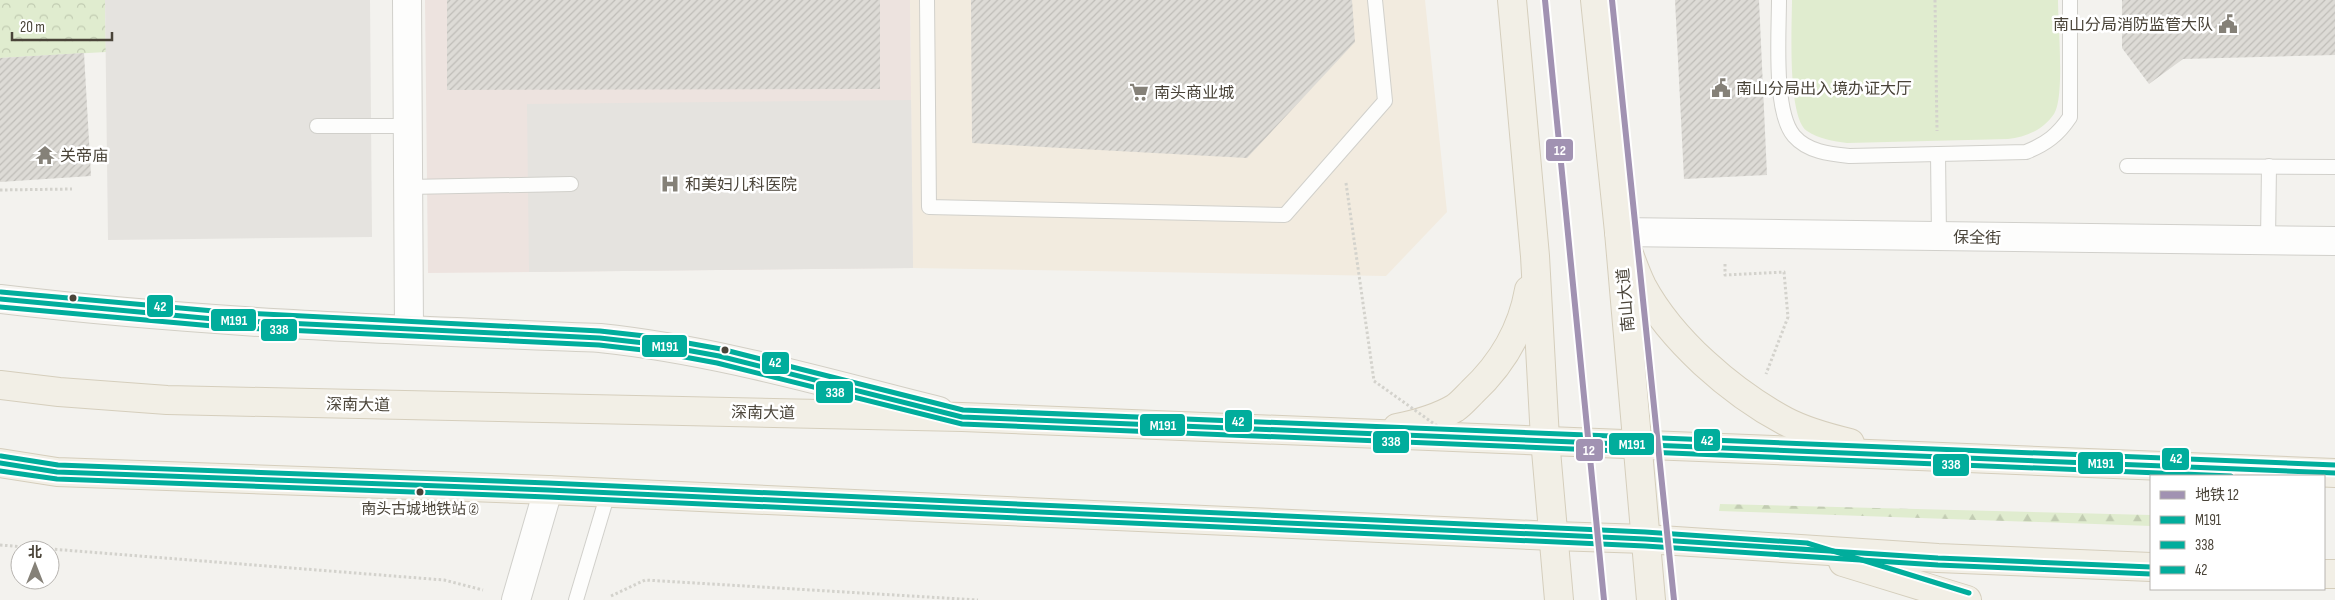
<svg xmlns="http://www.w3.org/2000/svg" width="2335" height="600" font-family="'Sofia Sans Condensed','Noto Sans SC',sans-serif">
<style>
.commercial{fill:#f2ebdf}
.medical{fill:#ede3df}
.green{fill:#e0eccf}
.forest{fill:url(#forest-firs)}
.park{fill:url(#park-crowns)}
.parking{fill:#e5e3df}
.building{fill:url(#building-hatch)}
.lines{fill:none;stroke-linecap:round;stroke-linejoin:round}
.service-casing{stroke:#d1d0cb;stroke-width:16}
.minor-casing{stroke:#d1d0cb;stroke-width:30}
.secondary-casing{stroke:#d2cfc5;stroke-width:30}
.primary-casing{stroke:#d5cebc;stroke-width:30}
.path{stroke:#d3d2cc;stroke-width:3;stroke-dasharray:2.5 2.5;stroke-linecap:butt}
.service{stroke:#fdfdfc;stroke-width:14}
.minor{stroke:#fdfdfc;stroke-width:28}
.secondary{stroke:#f7f5f1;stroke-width:28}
.primary{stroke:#f2efe6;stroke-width:28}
.path-bridge{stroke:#d3d2cc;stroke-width:3;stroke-dasharray:2.5 2.5;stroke-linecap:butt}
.bus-1-casing{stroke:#fff;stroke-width:9}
.bus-2-casing{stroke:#fff;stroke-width:9}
.bus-3-casing{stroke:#fff;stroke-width:9}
.bus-1{stroke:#01ad9c;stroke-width:5}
.bus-2{stroke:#01ad9c;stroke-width:5}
.bus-3{stroke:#01ad9c;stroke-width:5}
.metro-1-casing{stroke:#fff;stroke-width:10}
.metro-1{stroke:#a192b2;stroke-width:6}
.bus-dot{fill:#4a4439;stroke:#fff;stroke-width:2}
.labels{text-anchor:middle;stroke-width:5;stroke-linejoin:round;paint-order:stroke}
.bus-label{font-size:15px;fill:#4a4439;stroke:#fff}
.poi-label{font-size:16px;fill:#4a4439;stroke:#fff;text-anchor:start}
.street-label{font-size:16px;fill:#4a4439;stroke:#fff}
.line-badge{stroke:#fff;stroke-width:2}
.badge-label{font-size:14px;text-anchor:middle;font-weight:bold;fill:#fff}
</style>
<defs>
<pattern id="forest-firs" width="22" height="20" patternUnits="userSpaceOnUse" patternTransform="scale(1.25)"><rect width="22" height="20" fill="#e0eccf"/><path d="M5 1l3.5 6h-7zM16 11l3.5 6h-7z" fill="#c2ccb2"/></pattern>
<pattern id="park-crowns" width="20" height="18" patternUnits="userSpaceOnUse" patternTransform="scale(1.25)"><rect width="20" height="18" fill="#e0eccf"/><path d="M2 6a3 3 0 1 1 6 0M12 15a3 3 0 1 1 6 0" fill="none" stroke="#c2ccb2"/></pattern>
<pattern id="building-hatch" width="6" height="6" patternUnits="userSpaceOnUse" patternTransform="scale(1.25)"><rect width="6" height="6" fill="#dddbd6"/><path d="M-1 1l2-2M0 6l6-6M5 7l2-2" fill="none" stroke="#bfbdb8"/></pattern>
</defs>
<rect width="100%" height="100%" fill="#f3f2ee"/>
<polygon class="commercial" points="910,0 1425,0 1447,212 1386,276 913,268"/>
<polygon class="medical" points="425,0 910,0 913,268 428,273"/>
<path class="green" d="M1792,0H2058C2058,23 2065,98 2054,114C2043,130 2026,137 2008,139L1847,143C1833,141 1819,139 1807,131C1787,117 1792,25 1792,0Z"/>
<polygon class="forest" points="1720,504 2151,515 2151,526 1719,511"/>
<polygon class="park" points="0,0 105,0 106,52 0,58"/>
<g class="parking">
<polygon points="105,0 370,0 372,237 108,240"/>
<polygon points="911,100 913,268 529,272 527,104"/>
</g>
<g class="building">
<polygon points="447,0 880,0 880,89 447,90"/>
<polygon points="971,0 1352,0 1355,42 1247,158 972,143"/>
<polygon points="1675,0 1759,0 1767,175 1684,179"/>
<polygon points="2122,0 2335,0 2335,55 2183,59 2149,84 2122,48"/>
<polygon points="84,53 91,176 0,182 0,58"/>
</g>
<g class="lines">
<g class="service-casing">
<g id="service">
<polyline points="927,0 929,207 1285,215 1385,101 1375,0"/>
<path d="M1779,0C1779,32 1773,112 1794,136C1808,152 1830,154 1850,156L2026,152C2046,144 2058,135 2070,117V0"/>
<polyline points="317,126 407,126"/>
<polyline points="1938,154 1939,236"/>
<polyline points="2127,166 2335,167"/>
<polyline points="408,187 571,184"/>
<polyline points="2268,240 2269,166"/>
<polyline points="576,600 608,493"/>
</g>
</g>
<g class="minor-casing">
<g id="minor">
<polyline points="407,0 409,330"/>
<polyline points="1619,232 2335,241"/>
<polyline points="516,600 548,490"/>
</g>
</g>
<g class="secondary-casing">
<path id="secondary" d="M0,299C199,323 400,330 600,338C715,350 827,383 939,411"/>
</g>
<g class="primary-casing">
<g id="primary">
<polyline points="1512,0 1535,256 1545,439 1559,600"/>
<polyline points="1595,0 1619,232 1651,600"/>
<path d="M1629,254C1633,265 1637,276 1642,286C1671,340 1731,392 1785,421C1804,431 1829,438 1850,443"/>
<polyline points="0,385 59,392 167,400 962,417 2335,473"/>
<path d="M1397,428C1417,424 1438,418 1455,408C1461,404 1467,397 1472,392C1502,364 1522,330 1529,290"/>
<polyline points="0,463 57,472 548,490 1554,536 1645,539 1938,558 2151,567"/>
<polyline points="1843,562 1967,600"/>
<polyline points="2324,574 2335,574"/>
</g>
</g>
<g class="path">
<polyline points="1935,0 1937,131"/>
<polyline points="1346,183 1374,381"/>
<polyline points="0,190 72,189"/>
<polyline points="1725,264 1725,275 1784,272 1788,317 1766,374"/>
<polyline points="0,545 444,580 483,590"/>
<polyline points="611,596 645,580 978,600"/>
</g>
<use href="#service" class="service"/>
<use href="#minor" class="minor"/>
<use href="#secondary" class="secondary"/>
<use href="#primary" class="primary"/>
<polyline class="path-bridge" points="1374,381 1440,428"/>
<g class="bus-1-casing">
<g id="bus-1">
<polyline points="0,299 225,320 600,338 653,344 719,356 962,417 2335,473"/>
<polyline points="0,463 57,472 548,490 1645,539 1938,558 2151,567"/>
</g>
</g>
<g class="bus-2-casing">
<g id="bus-2">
<polyline points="0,307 224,327 599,345 652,351 717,363 962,424 2231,476"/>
<polyline points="0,471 57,479 548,497 1645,546 1938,565 2151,574"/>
</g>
</g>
<g class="bus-3-casing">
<g id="bus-3">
<polyline points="1,292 225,312 600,331 654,337 721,349 963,410 2335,465"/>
<polyline points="1,456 58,465 548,483 1645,532 1807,543 1969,593"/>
</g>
</g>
<use href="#bus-1" class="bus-1"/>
<use href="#bus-2" class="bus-2"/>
<use href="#bus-3" class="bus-3"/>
<g class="metro-1-casing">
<g id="metro-1">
<polyline points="1545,0 1604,600"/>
<polyline points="1612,0 1674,600"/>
</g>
</g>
<use href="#metro-1" class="metro-1"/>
</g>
<defs>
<g id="civic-bare" transform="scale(1.5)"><path d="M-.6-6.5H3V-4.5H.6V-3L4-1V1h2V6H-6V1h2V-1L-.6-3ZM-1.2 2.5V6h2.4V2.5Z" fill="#858178" stroke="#fff" stroke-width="2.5" paint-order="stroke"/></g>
<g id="supermarket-bare" transform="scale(1.5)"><path d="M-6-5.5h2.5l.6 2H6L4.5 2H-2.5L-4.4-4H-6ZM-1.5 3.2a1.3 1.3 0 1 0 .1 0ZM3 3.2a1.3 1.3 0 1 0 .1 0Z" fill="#858178" stroke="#fff" stroke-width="2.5" paint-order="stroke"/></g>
<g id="temple-bare" transform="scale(1.5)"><path d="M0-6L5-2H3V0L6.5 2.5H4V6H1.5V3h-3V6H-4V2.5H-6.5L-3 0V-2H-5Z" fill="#858178" stroke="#fff" stroke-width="2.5" paint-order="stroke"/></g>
<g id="hospital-bare" transform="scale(1.5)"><path d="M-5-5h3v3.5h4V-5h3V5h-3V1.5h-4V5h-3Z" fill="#858178" stroke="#fff" stroke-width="2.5" paint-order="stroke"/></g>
</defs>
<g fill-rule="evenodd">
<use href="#civic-bare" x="2228" y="24"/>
<use href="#civic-bare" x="1721" y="88"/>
<use href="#supermarket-bare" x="1139" y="92"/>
<use href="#temple-bare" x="45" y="155"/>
<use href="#hospital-bare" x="670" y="184"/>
</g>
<g class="bus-dot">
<circle cx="73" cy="298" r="4.5"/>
<circle cx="725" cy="350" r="4.5"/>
<circle cx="420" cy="492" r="4.5"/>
</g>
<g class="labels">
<g class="bus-label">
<text x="420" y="514">南头古城地铁站 ②</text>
</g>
<g class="poi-label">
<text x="2213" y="30" text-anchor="end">南山分局消防监管大队</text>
<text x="1736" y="94">南山分局出入境办证大厅</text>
<text x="1154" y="98">南头商业城</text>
<text x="60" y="161">关帝庙</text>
<text x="685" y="190">和美妇儿科医院</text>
</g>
<g class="street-label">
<text transform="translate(1977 237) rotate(1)" y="6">保全街</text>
<text transform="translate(1625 300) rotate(-95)" y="6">南山大道</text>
<text transform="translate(358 404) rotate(1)" y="6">深南大道</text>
<text transform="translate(763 412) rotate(1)" y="6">深南大道</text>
</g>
</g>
<g class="line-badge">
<rect x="1545" y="138" width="29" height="24" rx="5" fill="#a192b2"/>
<rect x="146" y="294" width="28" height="24" rx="5" fill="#01ad9c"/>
<rect x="210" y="308" width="47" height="24" rx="5" fill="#01ad9c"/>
<rect x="260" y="318" width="38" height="24" rx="5" fill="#01ad9c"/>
<rect x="641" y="334" width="47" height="24" rx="5" fill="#01ad9c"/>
<rect x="761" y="351" width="29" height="24" rx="5" fill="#01ad9c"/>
<rect x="815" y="380" width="39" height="24" rx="5" fill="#01ad9c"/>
<rect x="1224" y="409" width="29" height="24" rx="5" fill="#01ad9c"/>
<rect x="1139" y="413" width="47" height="24" rx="5" fill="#01ad9c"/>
<rect x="1693" y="428" width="28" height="24" rx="5" fill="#01ad9c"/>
<rect x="1372" y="430" width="38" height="24" rx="5" fill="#01ad9c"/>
<rect x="1608" y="432" width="47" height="24" rx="5" fill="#01ad9c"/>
<rect x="1575" y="438" width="29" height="24" rx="5" fill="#a192b2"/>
<rect x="2161" y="447" width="29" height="24" rx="5" fill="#01ad9c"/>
<rect x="2077" y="451" width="47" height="24" rx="5" fill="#01ad9c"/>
<rect x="1932" y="453" width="38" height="24" rx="5" fill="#01ad9c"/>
</g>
<g class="badge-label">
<text x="1560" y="155">12</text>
<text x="160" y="311">42</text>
<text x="234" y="325">M191</text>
<text x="279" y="334">338</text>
<text x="665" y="351">M191</text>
<text x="775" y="367">42</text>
<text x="835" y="397">338</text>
<text x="1238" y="426">42</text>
<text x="1163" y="430">M191</text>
<text x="1707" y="445">42</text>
<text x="1391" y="446">338</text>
<text x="1632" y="449">M191</text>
<text x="1589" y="455">12</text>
<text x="2176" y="463">42</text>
<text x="2101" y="468">M191</text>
<text x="1951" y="469">338</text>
</g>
<rect x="2150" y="475" width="175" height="115" fill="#ffffff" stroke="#b7b4b0"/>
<rect x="2160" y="491" width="25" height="8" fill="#a192b2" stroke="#b7b4b0"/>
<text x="2195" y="500" font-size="15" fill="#4a4439">地铁 12</text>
<rect x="2160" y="516" width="25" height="8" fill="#01ad9c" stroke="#b7b4b0"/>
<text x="2195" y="525" font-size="15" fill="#4a4439">M191</text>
<rect x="2160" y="541" width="25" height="8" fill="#01ad9c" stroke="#b7b4b0"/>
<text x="2195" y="550" font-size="15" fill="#4a4439">338</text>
<rect x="2160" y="566" width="25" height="8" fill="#01ad9c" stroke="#b7b4b0"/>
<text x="2195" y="575" font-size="15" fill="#4a4439">42</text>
<g transform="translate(35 565)"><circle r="24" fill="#ffffff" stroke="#b7b4b0"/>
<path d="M0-4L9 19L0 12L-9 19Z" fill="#858178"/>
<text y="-8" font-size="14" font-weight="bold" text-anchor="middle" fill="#4a4439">北</text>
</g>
<path d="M12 32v8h100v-8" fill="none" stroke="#4a4439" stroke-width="2.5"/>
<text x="20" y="32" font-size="15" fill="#4a4439" stroke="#ffffff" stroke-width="4" paint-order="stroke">20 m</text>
</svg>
